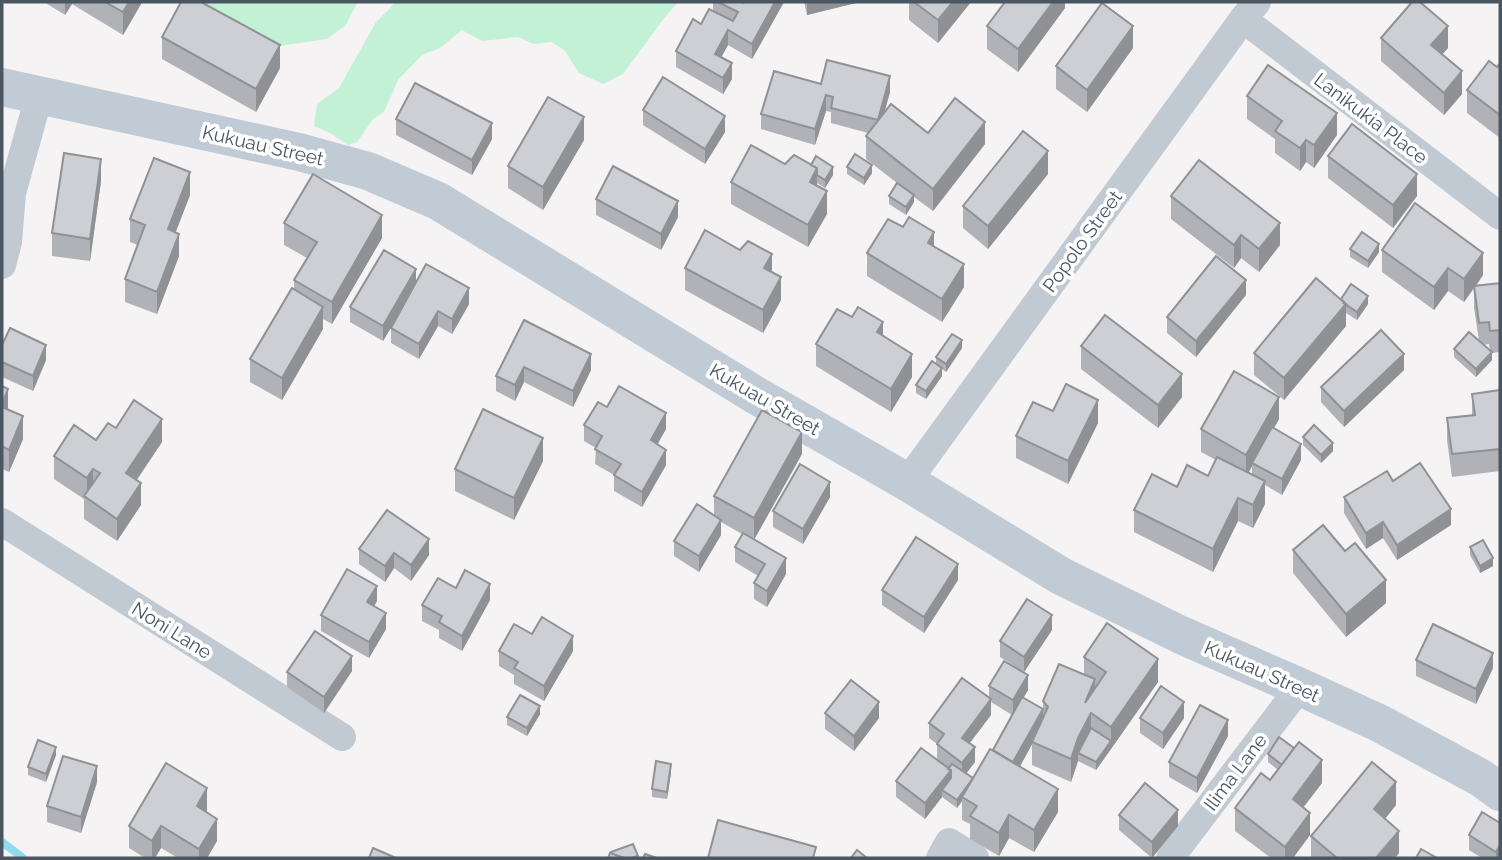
<svg xmlns="http://www.w3.org/2000/svg" width="1502" height="860" font-family="Raleway,sans-serif">
<style>
.green{fill:#c3f1d5}
.lines{fill:none;stroke-linecap:round;stroke-linejoin:round}
.stream{stroke:#90daee;stroke-width:8}
.street{stroke:#c1cad2;stroke-width:28}
.secondary{stroke:#c1cbd6;stroke-width:38}
.wall{fill:#b0b2b7;fill-rule:evenodd}
.shaded-wall{fill:#909195}
.building{fill:#cdcfd5;stroke:#909195;stroke-width:2}
.labels{text-anchor:middle;stroke-width:7;stroke-linejoin:round;paint-order:stroke}
.street-label{font-size:19px;fill:#4a5661;stroke:#fff}
</style>
<rect width="100%" height="100%" fill="#f5f3f3"/>
<g class="green">
<polygon points="192,2 358,2 345,26 327,39 279,46"/>
<polygon points="396,2 678,2 662,21 623,74 603,84 579,73 565,51 552,42 534,44 518,37 482,41 462,30 440,48 422,55 398,80 384,112 373,119 357,142 348,145 330,133 314,126 317,104 339,88 376,22"/>
</g>
<g class="lines">
<polyline class="stream" points="2,842 23,858"/>
<g class="street">
<polyline points="1243,19 1500,216"/>
<polyline points="2,265 8,242 12,193 39,96"/>
<polyline points="907,482 1243,19 1257,2"/>
<polyline points="2,522 342,737"/>
<polyline points="940,858 949,842 975,858"/>
<polyline points="1170,858 1300,687"/>
</g>
<polyline class="secondary" points="2,87 299,152 368,171 438,201 757,396 907,482 1061,576 1181,635 1300,687 1379,723 1481,778 1500,792"/>
</g>
<g class="wall">
<polygon points="44,2 141,2 141,4 123,35 72,4 65,15"/>
<polygon points="713,2 784,2 752,59 728,45 721,57 732,79 723,94 676,67 676,51 713,11"/>
<polygon points="804,2 860,2 807,15"/>
<polygon points="909,2 971,2 938,43 909,20"/>
<polygon points="1065,2 1065,8 1018,72 987,49 987,26"/>
<polygon points="162,37 280,68 256,112 162,59"/>
<polygon points="1381,38 1448,48 1442,54 1462,94 1444,115 1381,61"/>
<polygon points="1133,48 1087,112 1056,89 1056,66"/>
<polygon points="1500,63 1500,138 1467,113 1467,90 1497,67"/>
<polygon points="821,84 890,92 884,113 928,133 985,144 933,211 914,197 914,202 906,215 889,204 889,196 897,183 866,159 866,136 868,133 831,123 831,112 826,111 815,145 761,129 761,114"/>
<polygon points="1247,96 1337,135 1314,168 1306,162 1300,171 1275,153 1275,139 1247,119"/>
<polygon points="643,110 725,132 705,164 643,125"/>
<polygon points="396,119 492,139 472,175 396,135"/>
<polygon points="584,140 543,210 508,188 508,166"/>
<polygon points="1328,156 1417,196 1393,228 1328,178"/>
<polygon points="785,164 811,165 833,175 825,188 817,183 817,186 827,214 808,247 731,204 731,182"/>
<polygon points="847,167 872,173 864,185 847,174"/>
<polygon points="1048,174 988,249 963,228 963,206"/>
<polygon points="101,181 90,261 52,256 52,233"/>
<polygon points="190,195 175,233 179,256 157,314 125,302 125,279 138,245 130,242 130,219"/>
<polygon points="1171,196 1280,245 1259,272 1241,258 1234,268 1171,219"/>
<polygon points="596,199 678,217 661,250 596,215"/>
<polygon points="284,223 382,238 332,324 323,319 323,329 282,400 250,382 250,359 294,290 294,280 307,258 284,245"/>
<polygon points="903,227 934,246 964,287 942,322 867,276 867,253"/>
<polygon points="1350,249 1379,252 1368,268 1350,257"/>
<polygon points="740,250 772,272 781,300 763,333 685,290 685,268"/>
<path d="M1382,250L1483,275L1476,286L1500,283V352L1492,353V360L1476,377L1454,357V349L1479,341L1474,308V288L1464,302L1448,291L1434,310L1382,272ZM1489,344L1490,351L1483,345Z"/>
<polygon points="416,283 469,304 452,334 438,326 419,359 391,343 391,328 398,316 383,341 350,322 350,307"/>
<polygon points="1246,295 1196,357 1167,333 1167,317"/>
<polygon points="1341,299 1368,304 1357,320 1346,313 1346,326 1284,400 1254,375 1254,353"/>
<polygon points="524,320 591,370 573,407 524,382 515,401 496,391 496,376"/>
<polygon points="883,336 912,377 891,412 816,366 816,344"/>
<polygon points="2,345 46,360 33,391 2,377"/>
<polygon points="1081,346 1182,397 1158,428 1081,369"/>
<polygon points="962,348 946,372 942,369 942,376 926,399 916,393 916,385 936,364 936,357"/>
<polygon points="1404,370 1344,427 1321,402 1321,387"/>
<polygon points="2,386 8,410 23,439 9,472 2,469"/>
<polygon points="1500,390 1500,471 1452,477 1447,440 1447,418 1472,415 1472,394"/>
<polygon points="607,407 666,429 657,444 666,465 642,507 614,491 614,475 595,464 596,448 584,441 584,425"/>
<polygon points="1053,411 1098,423 1068,484 1016,458 1016,436"/>
<path d="M1279,419L1274,428L1301,460L1282,495L1265,485V504L1253,528L1238,521L1213,572L1134,532V510L1177,487L1208,476L1216,460L1201,452V429ZM1252,466V475L1248,473Z"/>
<polygon points="116,428 162,442 137,480 141,505 117,541 84,519 84,499 54,479 54,456 96,440"/>
<polygon points="1303,437 1333,451 1321,463 1303,445"/>
<polygon points="802,454 754,539 786,574 767,607 754,599 754,583 758,576 735,562 735,547 742,534 721,522 721,535 699,572 674,556 674,541 714,515 714,496"/>
<polygon points="543,461 514,520 455,491 455,469"/>
<polygon points="1393,481 1451,525 1397,560 1383,538 1366,549 1344,513 1344,497"/>
<polygon points="830,497 803,544 773,527 773,511"/>
<polygon points="1470,547 1493,566 1480,573 1470,555"/>
<polygon points="359,549 429,555 411,581 394,568 385,582 359,564"/>
<polygon points="1293,550 1345,551 1386,603 1346,637 1293,573"/>
<polygon points="958,580 924,633 882,605 882,590"/>
<polygon points="456,588 490,600 462,651 439,638 439,630 422,621 422,605"/>
<polygon points="377,601 374,606 386,629 369,658 321,631 321,615"/>
<polygon points="1052,630 1024,672 1000,657 1000,641"/>
<polygon points="532,634 573,651 544,701 514,684 514,675 499,666 499,651"/>
<path d="M1084,657L1158,682L1096,770L1078,761L1071,782L1032,765V744L1020,766L1058,812L1034,852L1009,838L999,856L970,839V824L962,820V801L957,808L942,797L925,819L896,797V781L937,759V744L929,738V723L989,698V686L1028,690L1023,698L1043,709V701L1084,674ZM991,702L1012,715L993,750L973,778L966,773L975,762L970,743L991,715Z"/>
<polygon points="1416,660 1493,668 1476,704 1416,676"/>
<polygon points="352,671 324,713 287,687 287,672"/>
<polygon points="825,713 879,718 854,751 825,729"/>
<polygon points="540,714 527,736 507,725 507,717"/>
<polygon points="1140,718 1184,718 1163,749 1140,733"/>
<polygon points="1228,736 1197,793 1169,777 1169,762"/>
<polygon points="1268,754 1322,783 1303,807 1310,835 1293,858 1271,858 1235,831 1235,808 1270,780 1278,770 1268,762"/>
<polygon points="56,755 46,782 28,775 28,767"/>
<polygon points="671,772 667,799 652,797 652,789"/>
<polygon points="97,782 81,833 47,822 47,806"/>
<polygon points="1396,805 1385,819 1399,853 1395,858 1311,858 1311,836"/>
<polygon points="207,811 206,812 217,841 207,858 178,858 161,848 155,858 145,858 129,848 129,826"/>
<polygon points="1119,815 1178,826 1152,858 1119,830"/>
<polygon points="1500,823 1500,858 1482,858 1469,850 1469,835"/>
</g>
<g class="shaded-wall">
<polygon points="65,2 72,2 72,4 65,15"/>
<polygon points="129,2 141,2 141,4 123,35 123,12"/>
<polygon points="775,2 784,2 752,59 752,44"/>
<polygon points="807,2 860,2 807,15"/>
<polygon points="953,2 971,2 938,43 938,20"/>
<polygon points="1053,2 1065,2 1065,8 1018,72 1018,49"/>
<polygon points="1133,26 1133,48 1087,112 1087,90"/>
<polygon points="1448,26 1448,48 1431,67 1431,45"/>
<polygon points="728,30 728,45 715,69 715,54"/>
<polygon points="280,45 280,68 256,112 256,89"/>
<polygon points="732,63 732,79 723,94 723,78"/>
<polygon points="1462,71 1462,94 1444,115 1444,93"/>
<polygon points="890,76 890,92 878,136 878,120"/>
<polygon points="826,95 826,111 815,145 815,129"/>
<polygon points="1337,113 1337,135 1314,168 1314,145"/>
<polygon points="725,116 725,132 705,164 705,149"/>
<polygon points="584,117 584,140 543,210 543,187"/>
<polygon points="985,122 985,144 933,211 933,189"/>
<polygon points="492,123 492,139 472,175 472,160"/>
<polygon points="1306,140 1306,162 1300,171 1300,148"/>
<polygon points="1048,151 1048,174 988,249 988,226"/>
<polygon points="101,159 101,181 90,261 90,239"/>
<polygon points="872,165 872,173 864,185 864,178"/>
<polygon points="833,167 833,175 825,188 825,180"/>
<polygon points="817,168 817,191 810,182"/>
<polygon points="190,172 190,195 168,252 168,229"/>
<polygon points="1417,174 1417,196 1393,228 1393,205"/>
<polygon points="827,191 827,214 808,247 808,225"/>
<polygon points="914,195 914,202 906,215 906,207"/>
<polygon points="678,201 678,217 661,250 661,234"/>
<polygon points="382,215 382,238 332,324 332,302"/>
<polygon points="1280,223 1280,245 1259,272 1259,249"/>
<polygon points="934,232 934,255 928,243"/>
<polygon points="179,234 179,256 157,314 157,292"/>
<polygon points="1241,235 1241,258 1234,268 1234,245"/>
<polygon points="1379,244 1379,252 1368,268 1368,261"/>
<polygon points="1483,253 1483,275 1464,302 1464,279"/>
<polygon points="772,254 772,277 764,268"/>
<polygon points="964,264 964,287 942,322 942,299"/>
<polygon points="1448,268 1448,291 1434,310 1434,287"/>
<polygon points="416,269 416,285 383,341 383,326"/>
<polygon points="781,277 781,300 763,333 763,310"/>
<polygon points="1246,280 1246,295 1196,357 1196,341"/>
<polygon points="469,288 469,304 452,334 452,319"/>
<polygon points="1368,296 1368,304 1357,320 1357,312"/>
<polygon points="1346,304 1346,326 1284,400 1284,378"/>
<polygon points="323,307 323,329 282,400 282,378"/>
<polygon points="438,311 438,326 419,359 419,344"/>
<polygon points="883,322 883,345 877,332"/>
<polygon points="962,340 962,348 946,372 946,364"/>
<polygon points="46,345 46,360 33,391 33,376"/>
<polygon points="1492,352 1492,360 1476,377 1476,369"/>
<polygon points="591,354 591,370 573,407 573,391"/>
<polygon points="912,354 912,377 891,412 891,389"/>
<polygon points="1404,354 1404,370 1344,427 1344,411"/>
<polygon points="524,367 524,382 515,401 515,385"/>
<polygon points="942,368 942,376 926,399 926,391"/>
<polygon points="1182,374 1182,397 1158,428 1158,405"/>
<polygon points="8,389 8,411 2,426 2,404"/>
<polygon points="1279,397 1279,419 1254,463 1252,463 1252,466 1246,478 1246,455"/>
<polygon points="1098,400 1098,423 1068,484 1068,461"/>
<polygon points="666,413 666,429 651,456 651,440"/>
<polygon points="23,416 23,439 9,472 9,450"/>
<polygon points="162,419 162,442 126,495 126,473"/>
<polygon points="802,432 802,454 754,540 754,518"/>
<polygon points="543,438 543,461 514,520 514,498"/>
<polygon points="1333,443 1333,451 1321,463 1321,455"/>
<polygon points="1301,444 1301,460 1282,495 1282,479"/>
<polygon points="666,450 666,465 642,507 642,492"/>
<polygon points="93,469 93,491 87,498 87,478"/>
<polygon points="1265,481 1265,504 1253,528 1253,505"/>
<polygon points="830,482 830,497 803,544 803,529"/>
<polygon points="141,483 141,505 117,541 117,519"/>
<polygon points="1238,498 1238,521 1213,572 1213,549"/>
<polygon points="1451,509 1451,525 1397,560 1397,545"/>
<polygon points="721,520 721,535 699,572 699,556"/>
<polygon points="1383,522 1383,538 1366,549 1366,533"/>
<polygon points="429,539 429,555 411,581 411,565"/>
<polygon points="394,553 394,568 385,582 385,566"/>
<polygon points="786,558 786,574 767,607 767,591"/>
<polygon points="1493,558 1493,566 1480,573 1480,566"/>
<polygon points="958,564 958,580 924,633 924,617"/>
<polygon points="1386,580 1386,603 1346,637 1346,614"/>
<polygon points="490,584 490,600 462,651 462,636"/>
<polygon points="377,586 377,601 367,618 367,602"/>
<polygon points="386,613 386,629 369,658 369,642"/>
<polygon points="1052,615 1052,630 1024,672 1024,657"/>
<polygon points="573,636 573,651 544,701 544,686"/>
<polygon points="1493,653 1493,668 1476,704 1476,689"/>
<polygon points="352,656 352,671 324,713 324,697"/>
<polygon points="1158,659 1158,682 1111,749 1111,727"/>
<polygon points="1028,675 1028,690 1013,716 1013,700"/>
<polygon points="1095,679 1095,702 1085,703"/>
<polygon points="991,699 991,715 962,753 962,738"/>
<polygon points="879,702 879,718 854,751 854,736"/>
<polygon points="1184,702 1184,718 1163,749 1163,733"/>
<polygon points="540,706 540,714 527,736 527,728"/>
<polygon points="1043,709 1043,724 1011,783 1011,767"/>
<polygon points="1091,713 1091,736 1078,753 1078,761 1071,782 1071,759 1078,738"/>
<polygon points="1228,720 1228,736 1197,793 1197,778"/>
<polygon points="1111,741 1111,749 1096,770 1096,762"/>
<polygon points="56,747 56,755 46,782 46,774"/>
<polygon points="975,747 975,762 962,779 962,763"/>
<polygon points="1322,760 1322,783 1293,821 1293,799"/>
<polygon points="671,764 671,772 667,799 667,792"/>
<polygon points="97,766 97,782 81,833 81,817"/>
<polygon points="951,770 951,786 942,790 942,797 925,819 925,803"/>
<polygon points="973,778 962,797 962,801 957,808 957,800"/>
<polygon points="1396,782 1396,805 1374,832 1374,809"/>
<polygon points="207,788 207,811 197,829 197,806"/>
<polygon points="1058,789 1058,812 1034,852 1034,830"/>
<polygon points="1178,810 1178,826 1152,858 1152,842"/>
<polygon points="1310,813 1310,835 1293,858 1285,858 1285,847"/>
<polygon points="1009,815 1009,838 999,856 999,833"/>
<polygon points="217,819 217,841 207,858 199,858 199,849"/>
<polygon points="161,826 161,848 155,858 152,858 152,841"/>
<polygon points="1399,831 1399,853 1395,858 1376,858"/>
<polygon points="1500,845 1500,858 1496,858 1496,852"/>
</g>
<g class="building">
<polygon points="105,2 129,2 123,12"/>
<polygon points="181,2 201,2 280,45 256,89 162,37"/>
<polygon points="718,2 742,2 743,3 744,2 775,2 752,44 728,30 715,54 732,63 723,78 676,51 693,19 701,24 709,9 733,21 738,12"/>
<polygon points="914,2 953,2 938,20"/>
<polygon points="1005,2 1053,2 1018,49 987,26"/>
<polygon points="1412,2 1420,2 1448,26 1431,45 1462,71 1444,93 1381,38"/>
<polygon points="1102,3 1133,26 1087,90 1056,66"/>
<polygon points="827,60 890,76 878,120 831,108 833,97 826,95 815,129 761,114 774,71 821,84"/>
<polygon points="1489,61 1497,67 1500,63 1500,115 1467,90"/>
<polygon points="1268,65 1337,113 1314,145 1306,140 1300,148 1275,131 1282,121 1247,96"/>
<polygon points="663,77 725,116 705,149 643,110"/>
<polygon points="415,83 492,123 472,160 396,119"/>
<polygon points="548,97 584,117 543,187 508,166"/>
<polygon points="955,98 985,122 933,189 866,136 891,104 928,133"/>
<polygon points="1352,124 1417,174 1393,205 1328,156"/>
<polygon points="1023,131 1048,151 988,226 963,206"/>
<polygon points="751,145 785,164 794,155 817,168 810,182 827,191 808,225 731,182"/>
<polygon points="64,153 101,159 90,239 52,233"/>
<polygon points="855,154 872,165 864,178 847,167"/>
<polygon points="816,156 833,167 825,180 817,175 817,168 811,165"/>
<polygon points="154,158 190,172 168,229 179,234 157,292 125,279 145,225 130,219"/>
<polygon points="1199,160 1280,223 1259,249 1241,235 1234,245 1171,196"/>
<polygon points="613,166 678,201 661,234 596,199"/>
<polygon points="313,174 382,215 332,302 294,280 317,242 284,223"/>
<polygon points="897,183 914,195 906,207 889,196"/>
<polygon points="1415,203 1483,253 1464,279 1448,268 1434,287 1382,250"/>
<polygon points="909,217 934,232 928,243 964,264 942,299 867,253 888,219 903,227"/>
<polygon points="705,230 740,250 748,241 772,254 764,268 781,277 763,310 685,268"/>
<polygon points="1362,232 1379,244 1368,261 1350,249"/>
<polygon points="384,250 416,269 383,326 350,307"/>
<polygon points="1216,256 1246,280 1196,341 1167,317"/>
<polygon points="426,264 469,288 452,319 438,311 419,344 391,328"/>
<polygon points="1316,278 1346,304 1284,378 1254,353"/>
<polygon points="1500,283 1500,330 1490,331 1489,322 1479,323 1474,286"/>
<polygon points="1351,284 1368,296 1357,312 1345,304 1346,304 1341,299"/>
<polygon points="292,288 323,307 282,378 250,359"/>
<polygon points="858,307 883,322 877,332 912,354 891,389 816,344 837,309 852,317"/>
<polygon points="1105,315 1182,374 1158,405 1081,346"/>
<polygon points="524,320 591,354 573,391 524,367 515,385 496,376"/>
<polygon points="10,328 46,345 33,376 2,362 2,345"/>
<polygon points="1381,330 1404,354 1344,411 1321,387"/>
<polygon points="1469,332 1492,352 1476,369 1454,349"/>
<polygon points="952,334 962,340 946,364 936,357"/>
<polygon points="932,361 942,368 926,391 916,385"/>
<polygon points="1234,371 1279,397 1246,455 1201,429"/>
<polygon points="1066,384 1098,400 1068,461 1016,436 1033,402 1053,411"/>
<polygon points="2,386 8,389 2,404"/>
<polygon points="619,386 666,413 651,440 666,450 642,492 614,475 621,464 595,449 602,436 584,425 598,402 607,407"/>
<polygon points="1500,390 1500,449 1452,454 1447,418 1475,415 1472,394"/>
<polygon points="134,400 162,419 126,473 141,483 117,519 84,496 100,473 93,469 87,478 54,456 74,425 96,440 108,423 116,428"/>
<polygon points="2,407 23,416 9,450 2,446"/>
<polygon points="483,409 543,438 514,498 455,469"/>
<polygon points="762,410 802,432 754,518 714,496"/>
<polygon points="1314,425 1333,443 1321,455 1303,437"/>
<polygon points="1272,427 1301,444 1282,479 1252,463"/>
<polygon points="1217,457 1265,481 1253,505 1238,498 1213,549 1134,510 1152,474 1177,487 1187,465 1208,476"/>
<polygon points="1420,463 1451,509 1397,545 1383,522 1366,533 1344,497 1387,471 1393,481"/>
<polygon points="800,464 830,482 803,529 773,511"/>
<polygon points="697,504 721,520 699,556 674,541"/>
<polygon points="387,510 429,539 411,565 394,553 385,566 359,549"/>
<polygon points="1323,525 1345,551 1355,543 1386,580 1346,614 1293,550"/>
<polygon points="743,533 786,558 767,591 754,583 765,564 735,547"/>
<polygon points="916,537 958,564 924,617 882,590"/>
<polygon points="1483,540 1493,558 1480,566 1470,547"/>
<polygon points="347,569 377,586 367,602 386,613 369,642 321,615"/>
<polygon points="465,570 490,584 462,636 439,622 442,616 422,605 438,578 456,588"/>
<polygon points="1027,599 1052,615 1024,657 1000,641"/>
<polygon points="542,617 573,636 544,686 514,668 518,662 499,651 514,624 532,634"/>
<polygon points="1107,623 1158,659 1111,727 1091,713 1078,738 1071,759 1032,742 1048,707 1043,701 1059,664 1095,679 1085,703 1106,672 1084,657"/>
<polygon points="1433,624 1493,653 1476,689 1416,660"/>
<polygon points="315,631 352,656 324,697 287,672"/>
<polygon points="1004,661 1028,675 1013,700 989,686"/>
<polygon points="962,678 991,699 962,738 975,747 962,763 937,744 944,734 929,723"/>
<polygon points="851,680 879,702 854,736 825,713"/>
<polygon points="1161,686 1184,702 1163,733 1140,718"/>
<polygon points="520,695 540,706 527,728 507,717"/>
<polygon points="1022,697 1043,709 1013,762 993,750"/>
<polygon points="1200,705 1228,720 1197,778 1169,762"/>
<polygon points="1091,728 1111,741 1096,762 1078,753"/>
<polygon points="1279,737 1294,748 1282,765 1268,754"/>
<polygon points="38,740 56,747 46,774 28,767"/>
<polygon points="1299,742 1322,760 1293,799 1310,813 1285,847 1235,808 1261,773 1270,780"/>
<polygon points="921,748 951,770 925,803 896,781"/>
<polygon points="990,749 1058,789 1034,830 1009,815 999,833 970,816 977,806 962,797"/>
<polygon points="63,756 97,766 81,817 47,806"/>
<polygon points="656,761 671,764 667,792 652,789"/>
<polygon points="1372,762 1396,782 1374,809 1399,831 1376,858 1337,858 1311,836"/>
<polygon points="166,763 207,788 197,806 217,819 199,849 161,826 152,841 129,826"/>
<polygon points="952,764 973,778 957,800 942,790 951,778 951,770 948,769"/>
<polygon points="1145,783 1178,810 1152,842 1119,815"/>
<polygon points="1482,812 1500,823 1500,845 1496,852 1469,835"/>
<polygon points="718,820 816,847 813,858 708,858"/>
<polygon points="633,844 638,856 631,858 624,858 611,854 611,852"/>
<polygon points="373,848 396,858 369,858"/>
<polygon points="1421,849 1437,858 1416,858"/>
<polygon points="857,850 867,858 851,858"/>
<polygon points="610,853 624,858 608,858"/>
<polygon points="645,854 657,858 643,858"/>
</g>
<g class="labels">
<g class="street-label">
<text transform="translate(1371 118) rotate(37)" y="7">Lanikukia Place</text>
<text transform="translate(263 145) rotate(13)" y="7">Kukuau Street</text>
<text transform="translate(1082 241) rotate(-54)" y="7">Popolo Street</text>
<text transform="translate(765 399) rotate(30)" y="7">Kukuau Street</text>
<text transform="translate(172 630) rotate(32)" y="7">Noni Lane</text>
<text transform="translate(1262 671) rotate(24)" y="7">Kukuau Street</text>
<text transform="translate(1235 772) rotate(-53)" y="7">Ilima Lane</text>
</g>
</g>
<rect width="1502" height="860" fill="none" stroke="#4a5661" stroke-width="7"/>
</svg>
